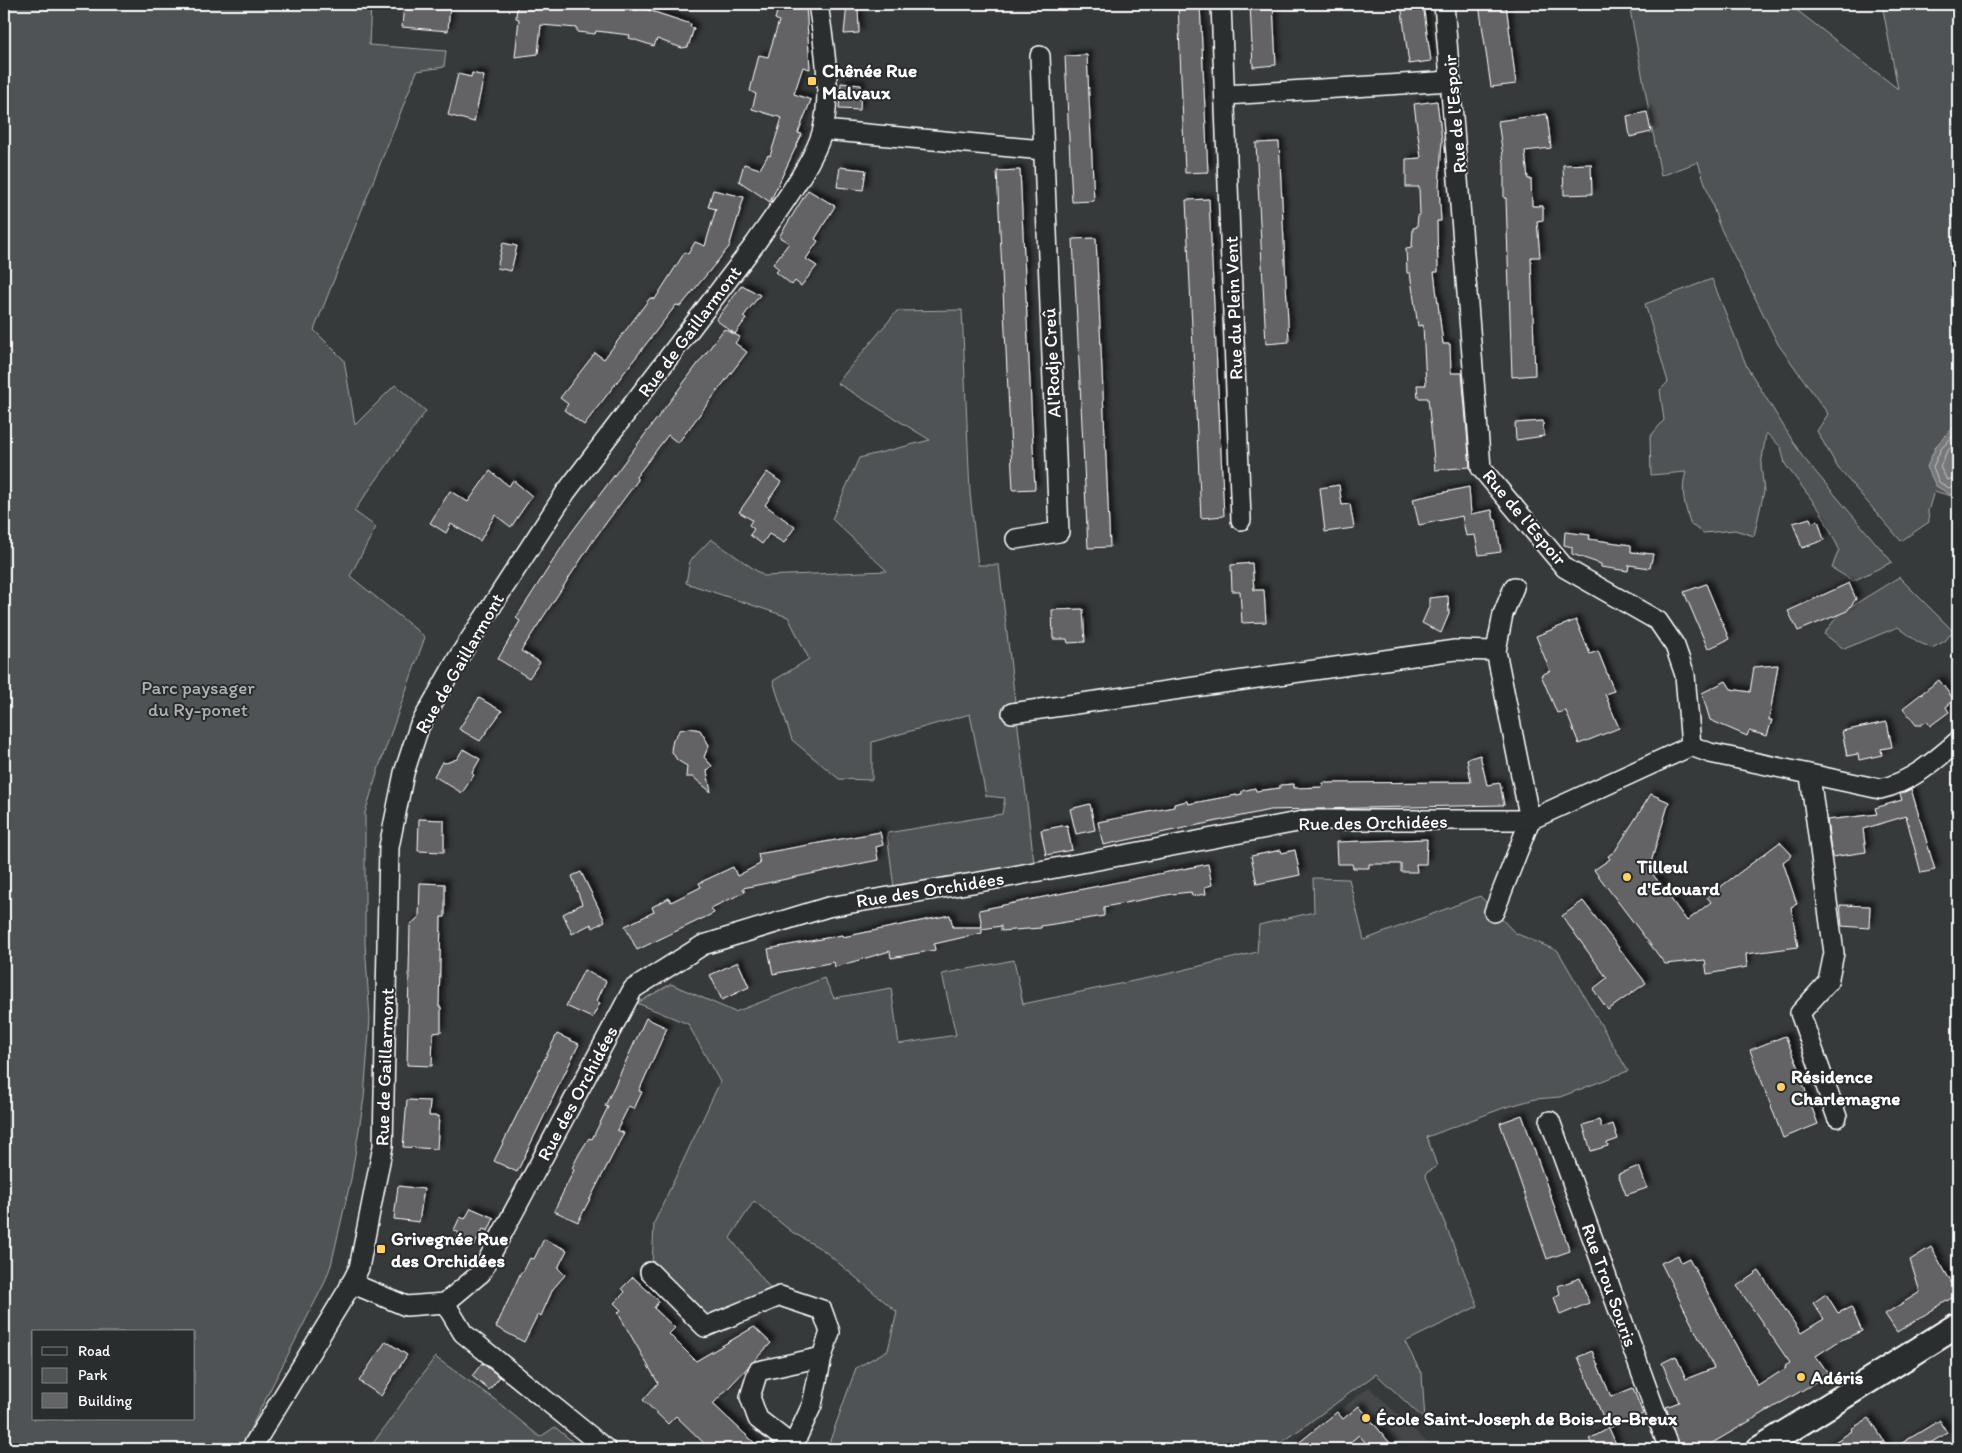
<svg xmlns="http://www.w3.org/2000/svg" width="1962" height="1453" font-family="Itim,sans-serif">
<style>
.built{fill:#444748}
.green{fill:#505354;stroke:#a8a9aa;fill-rule:evenodd}
.water{fill:#767879;stroke:#adaeaf}
.lines{fill:none;stroke-linecap:round;stroke-linejoin:round}
.shore{stroke:#c8c9c9;stroke-width:1}
.building{fill:#636465;stroke:#fff;filter:url(#shadow)}
.minor-casing{stroke:#fff;stroke-width:22}
.major-casing{stroke:#fff;stroke-width:28}
.minor{stroke:#2a2d2e;stroke-width:19}
.major{stroke:#2a2d2e;stroke-width:24}
.poi-dot{fill:#ffd166;stroke:#2a2d2e;stroke-width:2}
.labels{text-anchor:middle;stroke-width:4;stroke-linejoin:round;paint-order:stroke}
.poi-label{font-size:19px;font-weight:bold;fill:#fff;stroke:#2a2d2e;text-anchor:start}
.street-label{font-size:19px;fill:#fff;stroke:#2a2d2e}
.park-label{font-size:19px;fill:#b0b2b2;stroke:#2a2d2e}
</style>
<defs>
<filter id="shadow"><feDropShadow dx="4.5" dy="-4.5" stdDeviation="2.5" flood-color="#0009"/></filter>
</defs>
<rect width="100%" height="100%" fill="#373a3b"/>
<filter id="ink" filterUnits="userSpaceOnUse"><feTurbulence type="fractalNoise" baseFrequency=".02" numOctaves="2"/><feDisplacementMap in="SourceGraphic" scale="10" xChannelSelector="R" yChannelSelector="G"/><feConvolveMatrix kernelMatrix="1 2 1 2 8 2 1 2 1" color-interpolation-filters="sRGB"/></filter>
<g filter="url(#ink)">
<polygon class="built" points="1369,1387 1434,1449 1292,1449"/>
<g class="green">
<path d="M4,4H371L369,45L446,51L444,67L417,71L314,330L344,360L355,425L395,385L426,411L354,511L376,527L350,576L425,637L380,764L365,813V943L370,1019L364,1098L351,1179L331,1265L324,1284L240,1449H4ZM34,1332H194V1419H34Z"/>
<polygon points="1629,4 1789,4 1898,89 1882,4 1958,4 1958,369 1956,370 1958,376 1958,498 1934,491 1928,511 1929,522 1901,541 1838,468 1817,431 1828,414 1778,344 1719,225 1698,162 1661,176"/>
<path d="M1712,279L1747,367L1802,456L1892,562L1853,581L1832,568L1839,549L1821,512L1785,464L1781,447L1766,433L1761,466L1764,491L1754,536L1735,530L1704,533L1691,525C1685,507 1680,490 1686,472L1651,475L1650,437L1664,420L1660,390L1668,382L1645,304Z"/>
<polygon points="962,310 970,493 978,565 999,565 1034,863 894,888 887,833 1002,814 1005,798 986,796 970,714 872,742 872,780 839,779 792,740 773,681 809,659 788,617 686,583 690,561 711,539 764,576 887,571 832,519 859,458 930,440 837,383 897,311"/>
<polygon points="1899,577 1953,631 1945,641 1932,648 1918,642 1898,627 1844,649 1824,634 1839,614"/>
<polygon points="1313,878 1349,879 1364,940 1480,896 1515,933 1558,951 1628,1071 1560,1097 1535,1099 1503,1108 1427,1137 1437,1166 1425,1174 1478,1306 1405,1342 1422,1375 1425,1420 1376,1374 1273,1449 827,1449 856,1368 888,1350 897,1312 823,1250 792,1232 754,1201 730,1238 774,1293 704,1325 652,1266 654,1223 720,1082 688,1024 637,1003 671,984 735,1012 824,978 834,998 891,988 899,1044 956,1035 942,974 1014,960 1023,1004 1167,974 1257,952 1259,925 1314,912"/>
<polygon points="435,1357 494,1399 540,1437 555,1427 581,1449 369,1449"/>
</g>
<polygon class="water" points="1955,425 1958,425 1958,486 1951,495 1936,486 1927,467 1936,446"/>
<g class="lines">
<g class="shore">
<polyline points="1958,430 1941,449 1933,467 1939,482 1949,488 1958,483"/>
<polyline points="1958,439 1946,453 1940,467 1947,480 1958,477"/>
</g>
</g>
<g class="building">
<polygon points="404,4 450,4 448,31 402,27"/>
<polygon points="517,4 568,4 638,10 639,7 691,24 690,27 694,28 688,47 682,48 657,39 654,46 629,38 630,35 596,31 595,34 577,32 577,28 541,25 538,54 515,57 519,19 516,18"/>
<polygon points="789,4 806,5 810,69 803,67 794,94 811,100 798,133 802,134 770,202 739,181 744,164 760,169 768,155 770,156 782,118 752,109 756,94 750,91 759,55 768,57 779,21 775,19 779,5 788,8"/>
<polygon points="847,4 858,4 859,33 844,34"/>
<polygon points="1178,4 1200,4 1208,172 1185,173"/>
<polygon points="1250,4 1273,4 1276,65 1253,67"/>
<polygon points="1401,4 1423,4 1431,61 1409,64"/>
<polygon points="1479,4 1506,4 1516,84 1491,87"/>
<polygon points="1087,55 1094,201 1072,202 1065,56"/>
<polygon points="472,73 484,76 474,122 448,115 458,74 471,77"/>
<polygon points="841,83 861,85 860,110 839,109"/>
<polygon points="1437,101 1442,140 1439,187 1441,221 1437,221 1438,272 1434,272 1443,344 1450,344 1451,373 1462,373 1470,467 1435,470 1428,398 1418,398 1417,385 1426,385 1423,325 1418,326 1410,273 1407,273 1406,248 1412,247 1413,228 1417,227 1418,215 1420,215 1419,187 1406,187 1406,159 1421,158 1414,104"/>
<polygon points="1647,112 1651,132 1630,137 1627,116"/>
<polygon points="1547,114 1551,148 1525,151 1528,179 1531,179 1532,206 1543,206 1543,220 1537,221 1540,257 1531,257 1535,375 1512,377 1506,198 1504,198 1504,163 1498,121"/>
<polygon points="1279,142 1289,342 1266,344 1256,143"/>
<polygon points="1591,164 1592,194 1564,195 1563,165"/>
<polygon points="840,167 866,170 863,190 837,187"/>
<polygon points="1020,170 1035,489 1013,490 997,171"/>
<polygon points="713,190 744,197 729,247 681,306 676,305 584,425 564,410 568,404 560,398 595,353 604,359 650,298 655,299 685,252 688,254 695,242 705,246 716,209 708,207"/>
<polygon points="808,190 835,206 815,239 818,241 806,259 817,266 801,286 795,281 792,285 776,272 779,269 773,264 789,243 779,237"/>
<polygon points="1209,199 1224,516 1201,518 1186,200"/>
<polygon points="1096,238 1110,547 1088,548 1073,239"/>
<polygon points="503,243 517,246 511,271 497,268"/>
<polygon points="742,285 760,295 743,317 746,319 735,334 716,320"/>
<polygon points="724,329 740,337 735,343 747,352 678,443 668,435 636,477 638,480 595,538 521,651 540,662 529,678 498,659 520,621 516,618 571,533"/>
<polygon points="1543,421 1544,436 1516,440 1515,423"/>
<polygon points="490,471 509,486 513,480 532,496 511,527 495,515 480,541 451,524 446,533 430,523 450,491 468,502"/>
<polygon points="767,472 781,482 765,505 795,527 784,543 769,534 762,544 750,535 754,529 749,525 752,520 739,512"/>
<polygon points="1339,485 1342,505 1350,504 1354,528 1325,532 1320,488"/>
<polygon points="1469,487 1471,514 1492,510 1494,520 1496,520 1501,552 1479,555 1475,535 1466,536 1462,516 1419,525 1413,499"/>
<polygon points="1810,518 1812,523 1818,520 1824,540 1802,548 1793,523"/>
<polygon points="1565,532 1590,535 1589,539 1631,545 1631,552 1653,554 1650,568 1629,565 1628,571 1601,567 1601,564 1572,554 1572,547 1564,545"/>
<polygon points="1252,563 1254,590 1264,590 1266,622 1242,623 1240,591 1232,591 1231,565"/>
<polygon points="1849,583 1856,599 1847,611 1798,631 1788,611"/>
<polygon points="1706,584 1729,639 1708,649 1684,592"/>
<polygon points="1448,596 1449,614 1441,633 1422,623 1429,607 1429,598"/>
<polygon points="1083,609 1085,642 1068,643 1067,639 1053,639 1052,610"/>
<polygon points="1576,620 1590,654 1598,651 1614,691 1605,694 1619,728 1579,744 1566,711 1557,713 1541,675 1550,671 1536,636"/>
<polygon points="1778,665 1769,720 1772,720 1767,736 1749,731 1747,736 1710,720 1702,693 1726,681 1731,689 1750,692 1754,667"/>
<polygon points="1939,680 1954,700 1946,707 1949,712 1930,726 1927,721 1921,725 1916,725 1903,708"/>
<polygon points="479,698 502,711 480,741 459,729"/>
<polygon points="1887,722 1892,747 1881,749 1882,755 1859,760 1858,754 1847,756 1842,731"/>
<polygon points="690,728 700,730 709,745 704,757 712,766 707,771 711,792 693,777 686,777 687,766 677,760 671,750 673,740 680,730"/>
<polygon points="463,749 480,759 472,773 474,775 462,793 434,776 442,762 446,763 457,759"/>
<polygon points="1480,755 1487,785 1500,783 1504,805 1270,810 1103,845 1098,822 1174,807 1174,804 1187,801 1188,804 1242,794 1242,791 1255,788 1256,791 1280,788 1280,785 1294,784 1294,788 1323,787 1323,783 1471,782 1467,759"/>
<polygon points="1911,789 1935,870 1921,873 1906,816 1863,829 1866,852 1832,857 1827,820 1877,814 1875,808 1902,800 1900,794"/>
<polygon points="1651,794 1669,802 1649,869 1687,921 1711,902 1707,897 1780,842 1792,855 1783,862 1797,904 1791,907 1798,947 1746,954 1747,967 1707,974 1705,960 1665,964 1594,870 1610,859 1608,856 1615,851"/>
<polygon points="1090,804 1095,830 1076,834 1070,809"/>
<polygon points="419,819 444,820 444,852 418,851"/>
<polygon points="1067,825 1072,850 1046,855 1041,830"/>
<polygon points="880,832 883,845 876,847 878,860 743,888 745,892 711,908 714,913 637,950 625,926 654,912 652,907 669,898 671,902 701,887 699,883 733,867 737,876 760,864 758,854"/>
<polygon points="1427,839 1426,864 1416,864 1417,872 1401,872 1401,864 1369,864 1369,868 1353,868 1352,864 1337,864 1336,842"/>
<polygon points="1281,850 1282,853 1295,850 1300,875 1257,884 1251,856"/>
<polygon points="1208,864 1212,885 1205,887 1206,894 1192,896 1191,892 1172,894 1104,907 1104,916 1041,926 1041,928 1001,931 1001,926 982,929 982,933 934,944 935,950 891,958 890,951 835,967 834,962 773,974 768,949 842,935 843,937 950,915 953,927 982,927 979,910"/>
<polygon points="581,872 605,921 593,928 591,924 572,934 563,914 582,904 572,876"/>
<polygon points="420,883 445,884 445,917 441,917 439,1007 441,1007 441,1032 433,1033 432,1066 407,1065 410,925 419,917"/>
<polygon points="1583,901 1646,983 1608,1010 1593,989 1607,978 1562,916"/>
<polygon points="1840,905 1870,906 1869,928 1842,926"/>
<polygon points="738,962 749,987 722,1000 710,975"/>
<polygon points="584,970 606,981 597,1001 600,1003 592,1018 566,1006"/>
<polygon points="646,1018 667,1028 639,1091 642,1092 634,1109 629,1106 617,1130 624,1133 578,1222 554,1211 574,1170 572,1168 579,1154 589,1138 592,1139 608,1107 605,1106"/>
<polygon points="557,1034 579,1044 517,1172 494,1161"/>
<polygon points="1785,1036 1804,1079 1802,1081 1818,1124 1783,1138 1750,1050"/>
<polygon points="407,1100 430,1101 429,1116 439,1116 437,1149 403,1147"/>
<polygon points="1522,1115 1570,1251 1547,1259 1500,1123"/>
<polygon points="1599,1120 1602,1128 1613,1124 1618,1139 1607,1143 1608,1146 1591,1151 1583,1125"/>
<polygon points="1639,1166 1647,1188 1626,1195 1618,1174"/>
<polygon points="398,1186 424,1189 419,1222 394,1219"/>
<polygon points="471,1208 494,1218 488,1231 483,1229 474,1246 457,1238 459,1233 454,1230 460,1217 465,1219"/>
<polygon points="544,1239 567,1250 558,1268 565,1275 553,1289 541,1316 538,1314 524,1342 496,1327 521,1272 523,1272 530,1258 534,1259"/>
<polygon points="1931,1247 1958,1294 1897,1332 1885,1314 1920,1292 1910,1260"/>
<polygon points="1678,1255 1681,1262 1689,1258 1758,1386 1786,1368 1785,1366 1790,1363 1737,1286 1759,1271 1801,1333 1824,1319 1813,1303 1826,1294 1838,1313 1851,1307 1862,1331 1839,1341 1816,1356 1828,1373 1808,1387 1702,1449 1680,1449 1666,1407 1679,1402 1662,1363 1676,1356 1686,1379 1714,1368 1661,1263"/>
<polygon points="633,1277 659,1301 654,1308 675,1328 669,1334 696,1361 754,1327 771,1343 713,1404 761,1449 710,1449 676,1416 668,1424 643,1400 658,1383 618,1313 621,1310 614,1303 625,1292 622,1288"/>
<polygon points="1580,1278 1589,1303 1560,1315 1554,1297 1560,1294 1558,1286"/>
<polygon points="386,1341 407,1355 381,1396 359,1381"/>
<polygon points="1592,1351 1611,1397 1633,1388 1643,1414 1609,1428 1618,1449 1595,1449 1589,1439 1608,1429 1578,1357"/>
<polygon points="482,1363 500,1377 489,1390 472,1376"/>
<polygon points="1359,1406 1395,1449 1371,1449 1359,1435 1342,1449 1291,1449 1337,1412 1343,1419"/>
<polygon points="1869,1418 1889,1449 1824,1449 1852,1431 1851,1429"/>
<polygon points="1940,1420 1947,1433 1920,1449 1892,1449"/>
</g>
<g class="lines">
<g class="minor-casing">
<g id="minor">
<polyline points="1221,4 1241,520"/>
<polyline points="1444,4 1481,468 1565,568 1658,621 1675,646 1685,675 1691,746"/>
<polyline points="1225,95 1451,81"/>
<polyline points="823,130 1043,150"/>
<polyline points="1016,539 1059,532 1040,56"/>
<polyline points="1012,713 1455,650 1496,651"/>
<path d="M1691,746L1710,753L1880,789C1911,782 1935,761 1958,741"/>
<polyline points="1810,776 1834,953 1828,982 1800,1013 1837,1117"/>
<polyline points="1494,912 1530,820 1496,651 1503,614 1514,587"/>
<polyline points="1550,1121 1669,1449"/>
<polyline points="650,1272 705,1327 780,1296 822,1310 830,1332 822,1357"/>
<polyline points="351,1283 406,1306 445,1303 481,1273 633,989 703,945 828,907 1003,878 1308,820 1530,820 1691,746"/>
<polyline points="445,1303 463,1333 606,1449"/>
<polygon points="822,1357 812,1405 793,1446 758,1419 750,1397 758,1371"/>
<path d="M251,1449L348,1290L359,1268L383,1146L389,847L404,773L419,727L458,658L566,492L755,244C775,215 815,162 823,129C832,89 824,44 818,4"/>
</g>
</g>
<g class="major-casing">
<polyline id="major" points="1759,1449 1958,1325"/>
</g>
<use href="#minor" class="minor"/>
<use href="#major" class="major"/>
</g>
</g>
<g class="poi-dot">
<rect x="807" y="76" width="10" height="10" rx="2.5"/>
<circle cx="1627" cy="877" r="5"/>
<circle cx="1781" cy="1087" r="5"/>
<rect x="376" y="1244" width="10" height="10" rx="2.5"/>
<circle cx="1801" cy="1377" r="5"/>
<circle cx="1366" cy="1418" r="5"/>
</g>
<g class="labels">
<g class="poi-label">
<text x="822" y="77">Chênée Rue<tspan x="822" dy="22">Malvaux</tspan></text>
<text x="1637" y="873">Tilleul<tspan x="1637" dy="22">d'Edouard</tspan></text>
<text x="1791" y="1083">Résidence<tspan x="1791" dy="22">Charlemagne</tspan></text>
<text x="391" y="1245">Grivegnée Rue<tspan x="391" dy="22">des Orchidées</tspan></text>
<text x="1811" y="1384">Adéris</text>
<text x="1376" y="1425">École Saint-Joseph de Bois-de-Breux</text>
</g>
<g class="street-label">
<text transform="translate(1454 114) rotate(-95)" y="7">Rue de l'Espoir</text>
<text transform="translate(1233 308) rotate(-92)" y="7">Rue du Plein Vent</text>
<text transform="translate(689 331) rotate(-53)" y="7">Rue de Gaillarmont</text>
<text transform="translate(1051 363) rotate(-93)" y="7">Al'Rodje Creû</text>
<text transform="translate(1525 517) rotate(50)" y="7">Rue de l'Espoir</text>
<text transform="translate(459 663) rotate(-60)" y="7">Rue de Gaillarmont</text>
<text transform="translate(1373 822) rotate(-1)" y="7">Rue des Orchidées</text>
<text transform="translate(930 889) rotate(-9)" y="7">Rue des Orchidées</text>
<text transform="translate(384 1067) rotate(-88)" y="7">Rue de Gaillarmont</text>
<text transform="translate(577 1093) rotate(-62)" y="7">Rue des Orchidées</text>
<text transform="translate(1610 1285) rotate(70)" y="7">Rue Trou Souris</text>
</g>
<g class="park-label">
<text x="198" y="694">Parc paysager<tspan x="198" dy="22">du Ry-ponet</tspan></text>
</g>
</g>
<rect width="1962" height="1453" fill="none" stroke="#2a2d2e" stroke-width="20"/>
<rect x="10" y="10" width="1942" height="1433" fill="none" stroke="#fff" stroke-width="2" filter="url(#ink)"/>
<rect x="32" y="1330" width="162" height="90" fill="#2a2d2e" stroke="#7f8182"/>
<rect x="42" y="1347" width="25" height="8" fill="#2a2d2e" stroke="#7f8182"/>
<text x="78" y="1356" font-size="15" fill="#ffffff">Road</text>
<rect x="42" y="1368" width="25" height="15" fill="#505354" stroke="#7f8182"/>
<text x="78" y="1380" font-size="15" fill="#ffffff">Park</text>
<rect x="42" y="1393" width="25" height="15" fill="#636465" stroke="#7f8182"/>
<text x="78" y="1406" font-size="15" fill="#ffffff">Building</text>
</svg>
